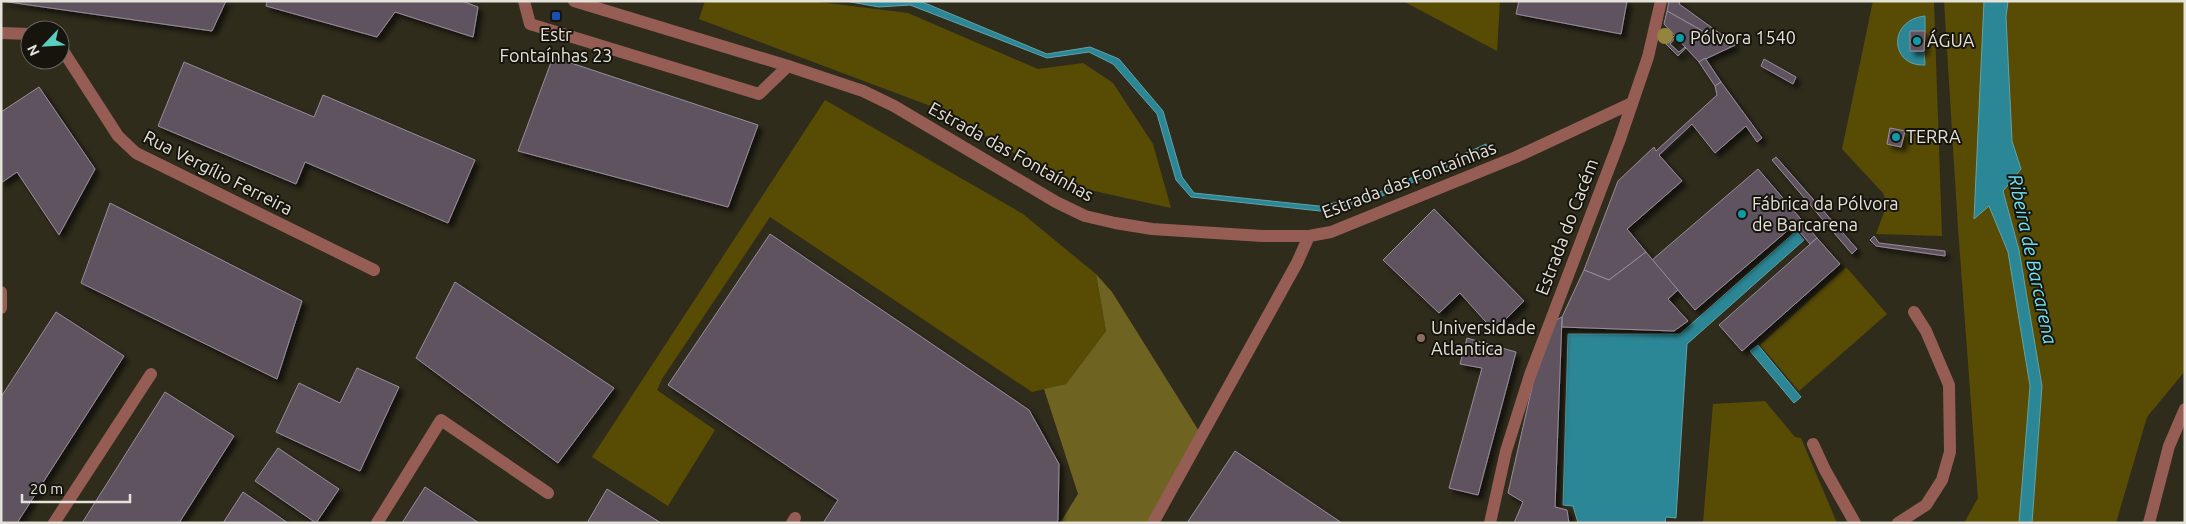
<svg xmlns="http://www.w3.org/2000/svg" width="2186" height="524" font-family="Ubuntu,sans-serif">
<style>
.green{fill:#584c05}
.forest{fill:#6f6321}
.water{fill:#2b8695;stroke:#63a2a9}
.building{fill:#5f5260;stroke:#9a8c9c;filter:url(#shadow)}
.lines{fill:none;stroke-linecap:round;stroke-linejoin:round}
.minor{stroke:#955d54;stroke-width:12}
.tree{fill:#93853e}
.transit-dot{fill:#1a4fb4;stroke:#16140d;stroke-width:2}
.culture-dot{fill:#0f9aa8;stroke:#16140d;stroke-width:2}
.education-dot{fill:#8d6e63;stroke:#16140d;stroke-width:2}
.labels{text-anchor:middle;stroke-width:4;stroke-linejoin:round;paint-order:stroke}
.poi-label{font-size:18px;fill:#e5e3d9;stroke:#16140d;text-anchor:start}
.street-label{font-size:18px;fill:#e5e3d9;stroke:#16140d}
.water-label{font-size:19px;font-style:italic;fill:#6ee4f8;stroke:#16140d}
</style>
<defs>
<filter id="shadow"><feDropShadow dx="4.5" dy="4.5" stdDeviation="2.5" flood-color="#0009"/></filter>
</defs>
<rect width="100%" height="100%" fill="#2f2c1c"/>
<g class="green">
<polygon points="705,1 811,1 908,13 1038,69 1083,63 1113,83 1153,144 1171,208 1067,185 944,111 699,19"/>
<polygon points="1403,1 1500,1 1497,51"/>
<polygon points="1873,1 1934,1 1942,236 1876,234 1887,204 1883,193 1842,149"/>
<polygon points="1944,1 2185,1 2185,371 2147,417 2116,523 1964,523 1978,498 1958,228"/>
<polygon points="825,100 1023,214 1096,274 1106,331 1066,384 1032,392 770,217 662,379 657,390 715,430 668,506 592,457"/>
<polygon points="1846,267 1887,314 1799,391 1760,345"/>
<polygon points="1765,401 1795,437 1801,438 1837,523 1703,523 1713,404"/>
</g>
<polygon class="forest" points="1096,274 1112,292 1202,436 1153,523 1060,523 1078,494 1044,389 1066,384 1106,331"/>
<g class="water">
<polygon points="845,1 920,1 1047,54 1090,47 1119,59 1163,111 1182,177 1194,193 1319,206 1373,195 1486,144 1488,149 1373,200 1320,211 1191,197 1176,180 1157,114 1113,64 1089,52 1047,58 910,5 879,7"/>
<polygon points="1984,1 2008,1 2006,17 2012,141 2021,169 2003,191 2019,250 2042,386 2032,523 2019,523 2030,386 2008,252 1989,206 1974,219"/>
<path d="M1925,16V31L1920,51H1924L1925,65C1890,67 1887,20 1925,16Z"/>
<polygon points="1796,231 1804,240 1687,344 1676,518 1666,517 1665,523 1578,523 1573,506 1563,505 1568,334 1680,334"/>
<polygon points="1758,345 1801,397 1794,403 1750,351"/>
</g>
<g class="building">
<polygon points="1,1 226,1 212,31"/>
<polygon points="267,1 462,1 478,7 473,37 395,12 377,37 266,6"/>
<polygon points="1519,1 1627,1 1621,34 1516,14"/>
<polygon points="1669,1 1680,1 1679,4 1736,45 1731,47 1667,11"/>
<polygon points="1667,11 1676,16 1731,47 1699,62 1664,24"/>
<polygon points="1910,31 1925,31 1924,51 1910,51"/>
<polygon points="1674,36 1675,38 1670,44 1679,52 1685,47 1686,48 1678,56 1666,44"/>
<polygon points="553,57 758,125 728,207 518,151"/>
<polygon points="1705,58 1721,82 1715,86 1699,62"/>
<polygon points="1764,59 1796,77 1793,84 1761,66"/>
<polygon points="184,62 314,117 323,95 475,160 448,223 305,162 296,184 158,126"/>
<polygon points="1721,82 1762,138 1757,142 1746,126 1715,153 1692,124 1659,155 1682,181 1627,229 1646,252 1609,280 1584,270 1618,181 1654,147 1656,151 1717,95 1715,86"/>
<polygon points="39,87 95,169 59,235 17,172 1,183 1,112"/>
<polygon points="1890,128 1905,131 1901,147 1887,144"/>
<polygon points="1776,157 1857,249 1852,254 1772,160"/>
<polygon points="1758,169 1817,238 1810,244 1794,225 1695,310 1652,260"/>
<polygon points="110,203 302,301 277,379 81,283"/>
<polygon points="1434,209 1524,301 1494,331 1460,293 1439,313 1383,260"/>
<polygon points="770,234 1029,410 1059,464 1058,520 1056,523 823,523 838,500 668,385"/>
<polygon points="1874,236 1879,243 1945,251 1945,256 1876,246 1870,240"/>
<polygon points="1817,238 1840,264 1742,351 1719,325"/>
<polygon points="1646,252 1678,290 1668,299 1688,321 1674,331 1562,327 1562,317 1584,270 1609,280"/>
<polygon points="455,282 614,388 558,463 416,358"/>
<polygon points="56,312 124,356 17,523 1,523 1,397"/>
<polygon points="1562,317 1555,507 1567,510 1569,523 1514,523 1523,502 1508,493 1533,383 1556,320"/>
<polygon points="1467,338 1516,352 1478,495 1449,488 1482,368 1460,364"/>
<polygon points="357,368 399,387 360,471 276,432 299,383 340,403"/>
<polygon points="165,392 234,436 179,523 82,523"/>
<polygon points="278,448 339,489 316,523 255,481"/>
<polygon points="1235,451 1342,523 1187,523"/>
<polygon points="425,487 479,523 402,523"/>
<polygon points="607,489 661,523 587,523"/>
<polygon points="243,492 288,523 223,523"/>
</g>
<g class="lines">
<g class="minor">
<polyline points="524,1 530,24 759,94 788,66"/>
<polyline points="574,1 788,66 863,91 894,106 1056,202 1085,216 1115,223 1152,229 1262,236 1309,236 1331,232 1516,157 1632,103"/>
<polyline points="1,33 30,34"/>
<polyline points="60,46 118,136 136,153 374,270"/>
<polyline points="1,292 1,308"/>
<polyline points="1813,444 1825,470 1855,523"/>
<polyline points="54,523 151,374"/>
<polyline points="377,523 441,420 548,493"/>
<polyline points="792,523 795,518"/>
<polyline points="1153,523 1297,263 1309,236"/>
<polyline points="1490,523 1506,451 1530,375 1620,139 1648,57 1661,1"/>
<polyline points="1898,523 1926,505 1942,480 1950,452 1949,385 1926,331 1914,312"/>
<polyline points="2149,523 2169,446 2185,409"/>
</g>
</g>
<circle class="tree" cx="1665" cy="36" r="8"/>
<rect class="transit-dot" x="551" y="11" width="10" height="10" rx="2.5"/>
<g class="culture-dot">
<circle cx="1680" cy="38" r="5"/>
<circle cx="1917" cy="41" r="5"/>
<circle cx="1896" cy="137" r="5"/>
<circle cx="1742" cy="214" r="5"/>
</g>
<circle class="education-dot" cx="1421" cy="338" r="5"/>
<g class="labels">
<g class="poi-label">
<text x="556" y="41" text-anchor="middle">Estr<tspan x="556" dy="21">Fontaínhas 23</tspan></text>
<text x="1690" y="44">Pólvora 1540</text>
<text x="1927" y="47">ÁGUA</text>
<text x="1906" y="143">TERRA</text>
<text x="1752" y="210">Fábrica da Pólvora<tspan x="1752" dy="21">de Barcarena</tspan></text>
<text x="1431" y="334">Universidade<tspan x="1431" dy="21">Atlantica</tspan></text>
</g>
<g class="street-label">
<text transform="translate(1011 152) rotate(29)" y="6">Estrada das Fontaínhas</text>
<text transform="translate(218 173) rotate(27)" y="6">Rua Vergílio Ferreira</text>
<text transform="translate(1409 180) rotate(-21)" y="6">Estrada das Fontaínhas</text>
<text transform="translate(1567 227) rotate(-69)" y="6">Estrada do Cacém</text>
</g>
<g class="water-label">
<text transform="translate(2033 259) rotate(78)" y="7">Ribeira de Barcarena</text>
</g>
</g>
<rect width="2186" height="524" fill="none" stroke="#e5e3d9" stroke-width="5"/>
<g transform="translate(45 45) rotate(245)"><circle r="24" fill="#16140d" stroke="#69675f"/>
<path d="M0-4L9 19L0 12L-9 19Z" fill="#59cebf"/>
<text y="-8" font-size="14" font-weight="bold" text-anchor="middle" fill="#e5e3d9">N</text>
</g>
<path d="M22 494v8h108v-8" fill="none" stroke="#e5e3d9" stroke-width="2.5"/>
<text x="30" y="494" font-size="15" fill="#e5e3d9" stroke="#16140d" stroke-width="4" paint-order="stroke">20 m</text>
</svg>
